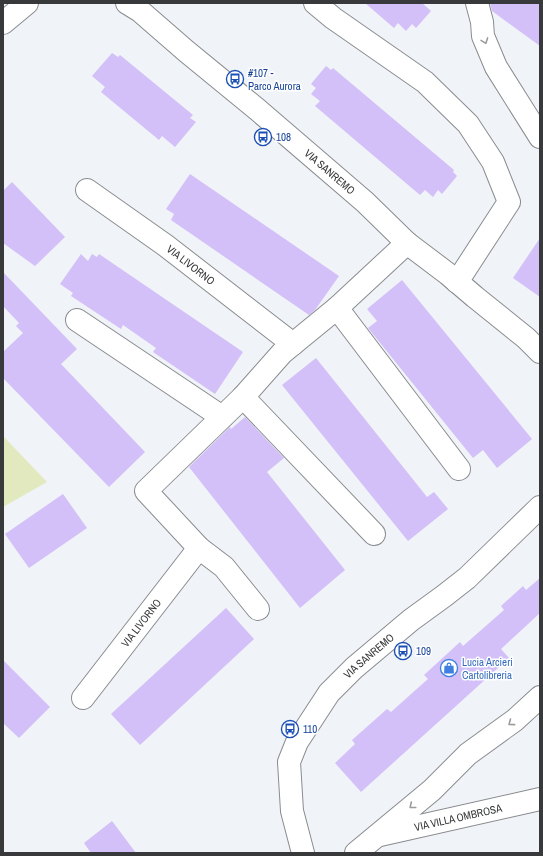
<svg xmlns="http://www.w3.org/2000/svg" width="543" height="856" font-family="'Archivo Narrow',sans-serif">
<style>
.green{fill:#e3e9be}
.building{fill:#d3c0f9}
.lines{fill:none;stroke-linecap:round;stroke-linejoin:round}
.minor-casing{stroke:#898c8f;stroke-width:24}
.minor{stroke:#fff;stroke-width:22}
.oneway{stroke:#9c9c9c}
.labels{text-anchor:middle;stroke-width:3;stroke-linejoin:round;paint-order:stroke}
.transit-label{font-size:11px;fill:#164399;stroke:#fff;text-anchor:start}
.street-label{font-size:11px;fill:#38393a;stroke:#fff}
.shop-label{font-size:11px;fill:#366cbe;stroke:#fff;text-anchor:start}
</style>
<rect width="100%" height="100%" fill="#f0f3f7"/>
<polygon class="green" points="3,436 47,482 3,507"/>
<g class="building">
<polygon points="365,3 422,3 431,11 416,28 412,24 406,31 398,23 394,28"/>
<polygon points="490,3 540,3 540,46 492,11"/>
<polygon points="112,53 118,57 120,55 193,115 190,118 196,122 175,147 162,136 159,140 101,92 105,87 92,76"/>
<polygon points="326,66 331,70 333,68 454,170 453,172 457,176 442,194 438,190 433,197 425,190 420,195 315,106 320,101 311,94 316,88 311,84"/>
<polygon points="190,174 339,276 315,310 309,315 171,220 174,214 166,209"/>
<polygon points="12,182 65,237 35,266 3,243 3,191"/>
<polygon points="540,238 540,297 513,278"/>
<polygon points="81,254 88,261 92,254 97,257 99,254 243,352 215,394 153,352 156,348 123,325 121,329 71,296 73,293 60,284"/>
<polygon points="3,272 77,349 61,364 145,452 109,487 3,378 3,352 23,333 16,326 19,323 3,306"/>
<polygon points="402,280 532,439 497,468 483,450 473,458 368,328 377,321 367,309"/>
<polygon points="316,358 427,497 434,492 448,509 408,541 282,385"/>
<polygon points="245,417 284,458 267,472 345,570 300,608 189,467 230,427 231,429"/>
<polygon points="63,494 87,528 29,568 5,534"/>
<polygon points="540,578 540,613 501,649 509,658 361,792 335,763 355,744 352,740 387,709 391,712 410,695 428,679 424,675 460,642 463,646 504,610 501,606 523,586 526,590"/>
<polygon points="226,608 254,639 140,745 111,714"/>
<polygon points="3,660 50,707 19,738 3,723"/>
<polygon points="112,821 136,853 91,853 84,843"/>
</g>
<g class="lines">
<g class="minor-casing">
<g id="minor">
<path id="s1" d="M127,3L140,11L186,51L258,110L365,202L407,243L448,274L475,297L526,338L540,352"/>
<polyline points="315,3 333,18 425,82 468,124 493,162 509,202 457,282"/>
<polyline points="477,3 482,22 483,36 496,67 540,137"/>
<polyline points="3,23 27,3"/>
<path id="s2" d="M87,190L165,245L293,344"/>
<polyline points="337,308 459,469"/>
<polyline points="77,320 222,417"/>
<polyline points="243,397 374,534"/>
<polyline points="258,609 224,567 199,548 146,491 243,397 282,353 337,308 407,243"/>
<path id="s3" d="M83,698L199,548"/>
<path id="s4" d="M380,835L540,799"/>
<path id="s5" d="M303,853L292,811L289,762L297,742L329,693L354,668L411,620L444,596L467,578L540,507"/>
<polyline points="356,853 432,790 468,754 515,720 540,697"/>
</g>
</g>
<use href="#minor" class="minor"/>
</g>
<defs><path id="oneway-chevron" d="M-2-3.5L2.5 0L-2 3.5" fill="none" stroke-width="1.6" stroke-linecap="round" stroke-linejoin="round"/></defs>
<g class="oneway">
<use href="#oneway-chevron" transform="translate(485 41) rotate(70)"/>
<use href="#oneway-chevron" transform="translate(511 723) rotate(143)"/>
<use href="#oneway-chevron" transform="translate(412 806) rotate(141)"/>
</g>
<defs>
<g id="bus-ring" transform="scale(0.9)"><circle r="9.5" fill="#fff" stroke="#1a4fb4" stroke-width="1.5"/><path d="M-5-6H5V4H4V6H2V4H-2V6H-4V4H-5ZM-3.5-4V0h7V-4ZM-3.5 1.2v1.5H-2V1.2ZM2 1.2v1.5H3.5V1.2Z" fill="#1a4fb4"/></g>
<g id="shop-ring" transform="scale(0.9)"><circle r="9.5" fill="#fff" stroke="#3f7fe0" stroke-width="1.5"/><path d="M-5-2.5h2.3a2.7 3.5 0 0 1 5.4 0H5L5.5 6h-11ZM-1.5-2.5h3a1.5 2.3 0 0 0-3 0Z" fill="#3f7fe0"/></g>
</defs>
<g fill-rule="evenodd">
<use href="#bus-ring" x="235" y="79"/>
<use href="#bus-ring" x="263" y="137"/>
<use href="#bus-ring" x="403" y="651"/>
<use href="#shop-ring" x="449" y="668"/>
<use href="#bus-ring" x="290" y="729"/>
</g>
<g class="labels">
<g class="transit-label">
<text x="248" y="77">#107 -<tspan x="248" dy="13">Parco Aurora</tspan></text>
<text x="276" y="141">108</text>
<text x="416" y="655">109</text>
<text x="303" y="733">110</text>
</g>
<g class="street-label">
<text dy="4" stroke="none"><textPath href="#s1" startOffset="264">VIA SANREMO</textPath></text>
<text dy="4" stroke="none"><textPath href="#s2" startOffset="128">VIA LIVORNO</textPath></text>
<text dy="4" stroke="none"><textPath href="#s3" startOffset="95">VIA LIVORNO</textPath></text>
<text dy="4" stroke="none"><textPath href="#s5" startOffset="227">VIA SANREMO</textPath></text>
<text dy="4" stroke="none"><textPath href="#s4" startOffset="80">VIA VILLA OMBROSA</textPath></text>
</g>
<g class="shop-label">
<text x="462" y="666">Lucia Arcieri<tspan x="462" dy="13">Cartolibreria</tspan></text>
</g>
</g>
<rect width="543" height="856" fill="none" stroke="#38393a" stroke-width="8"/>
</svg>
